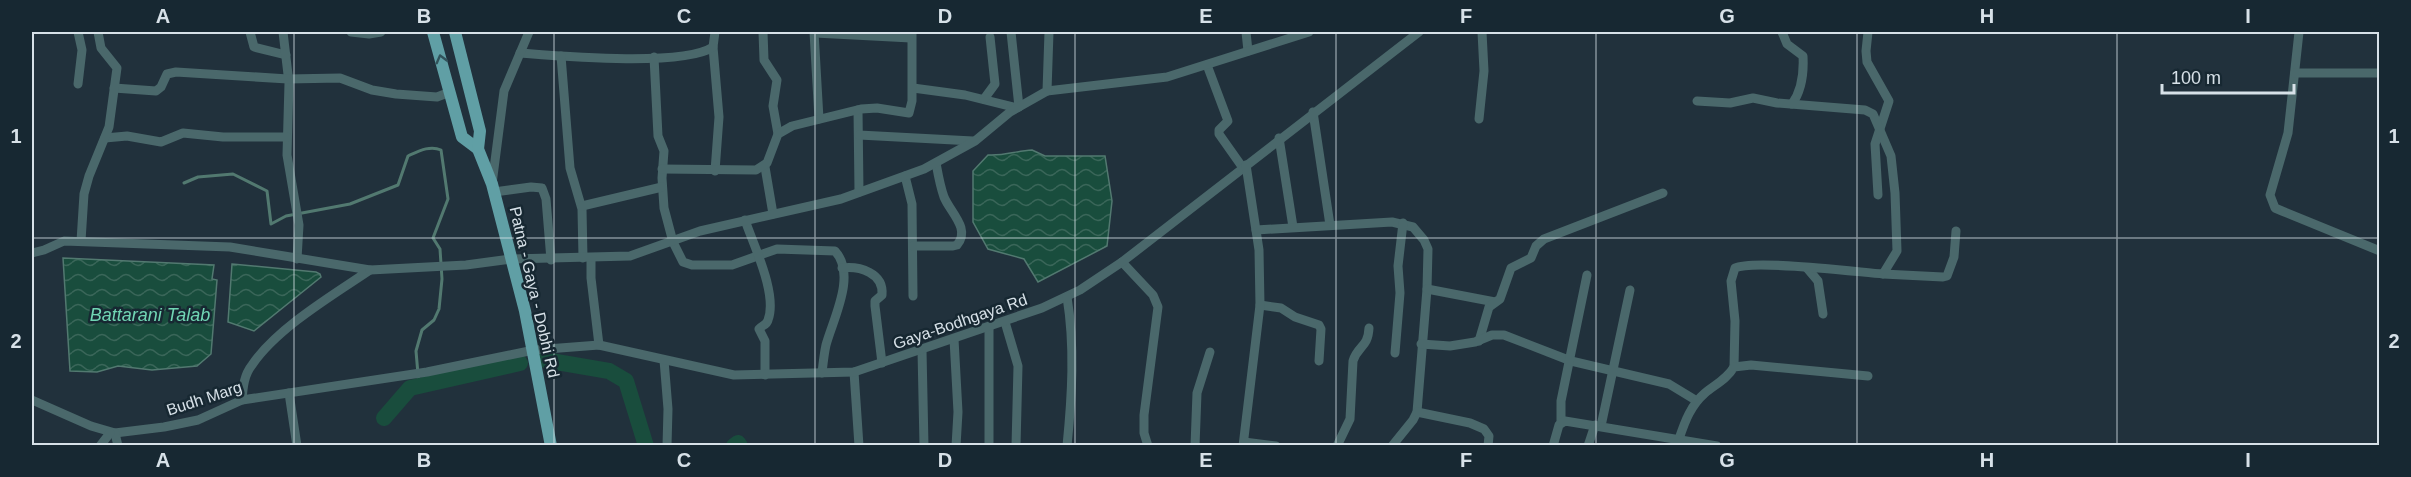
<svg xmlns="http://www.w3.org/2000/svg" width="2411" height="477" font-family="Arial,sans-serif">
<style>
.water{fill:url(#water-waves);stroke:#527970;stroke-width:1.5}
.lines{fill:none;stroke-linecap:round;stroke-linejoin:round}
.stream{stroke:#527970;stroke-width:3}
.river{stroke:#194d3d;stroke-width:16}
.minor{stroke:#4a686b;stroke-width:9}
.major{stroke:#609fa5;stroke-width:12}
.oneway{stroke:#31525a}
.grid{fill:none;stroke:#d7e1e8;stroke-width:1.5;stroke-opacity:0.55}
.labels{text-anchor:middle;stroke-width:5;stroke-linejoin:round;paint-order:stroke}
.street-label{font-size:16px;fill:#d7e1e8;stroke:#172832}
.water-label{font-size:18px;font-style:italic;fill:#71d6b4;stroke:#172832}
.neatline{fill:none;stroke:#d7e1e8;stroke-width:2}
.grid-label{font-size:20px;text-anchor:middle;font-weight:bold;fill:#d7e1e8}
</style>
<defs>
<pattern id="water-waves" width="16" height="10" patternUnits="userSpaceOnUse" patternTransform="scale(1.5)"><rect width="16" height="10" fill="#194d3d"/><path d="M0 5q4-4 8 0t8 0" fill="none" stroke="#3a6659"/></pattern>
</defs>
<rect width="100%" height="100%" fill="#21313c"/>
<g class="water">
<path d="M1032,150L1045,156H1105L1112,201L1107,246L1038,282L1024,259L988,249L973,222V171L988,155C1004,156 1016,151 1032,150Z"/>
<polygon points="63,258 214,265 212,279 217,280 211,354 197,366 152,370 118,366 97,372 70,371"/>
<polygon points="232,264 316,272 320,274 321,277 254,331 228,322"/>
</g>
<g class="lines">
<path class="stream" d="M184,183L198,177L233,174L267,191L271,224L286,216L350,204L398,185L408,156C419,151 430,145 441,150L448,199L433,238L440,249L442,279L439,309L434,320L422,330L416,351L419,386"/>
<g class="river">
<polyline points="545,360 609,371 626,381 646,446"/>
<polyline points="384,418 410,388 520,363"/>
<polyline points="734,446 738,443 740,446"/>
</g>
<g class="minor">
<polyline points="250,32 254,47 286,55"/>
<polyline points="283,32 289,83 287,155 299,225 297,259"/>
<polyline points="351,32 369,34 381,32"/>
<polyline points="763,32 764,60 777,80 773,106 778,134"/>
<polyline points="814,32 819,119"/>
<polyline points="1011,32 1019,107"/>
<polyline points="1246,32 1248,51"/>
<path d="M1782,32L1787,44L1803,56C1804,74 1802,90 1792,104"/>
<polyline points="1868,32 1866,51 1867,62 1889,101 1875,144 1878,195"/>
<polyline points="2299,32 2288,133 2270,195 2275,208 2282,211 2380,251"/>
<polyline points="815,33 911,38"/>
<polyline points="713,47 719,117 715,171"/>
<path d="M520,53C559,56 683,67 713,47L715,32"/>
<polyline points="561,56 570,168 582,209 583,258"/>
<path d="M654,57L658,136L664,151L662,178L664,208L673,242L683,262L692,265H732L777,249L835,251C857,275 833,319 826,345C824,354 823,364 822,373"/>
<polyline points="1207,65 1228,121 1219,130 1219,134 1243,168"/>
<polyline points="2295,73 2380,73"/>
<polyline points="78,84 82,50 78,32"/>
<polyline points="114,88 156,91 161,87 167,74 176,72 288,79 340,78 372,90 396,94 437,97 450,92"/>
<polyline points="913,88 965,95 1017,108"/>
<polyline points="1047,91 1167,77 1309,32"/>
<polyline points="984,99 995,84 990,37"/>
<polyline points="1697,101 1730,103 1753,98 1777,103 1865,110 1873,114 1891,156 1895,193 1897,251 1883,274"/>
<polyline points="858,110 859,192"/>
<polyline points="1313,112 1330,225"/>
<polyline points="1479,119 1484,71 1482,32"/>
<polyline points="859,135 973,141"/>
<polyline points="105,138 127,136 161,142 183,133 223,137 287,137"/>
<polyline points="1279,138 1293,227"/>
<polyline points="765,167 773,214"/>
<polyline points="662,169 756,170 767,163 778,134 792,126 861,109 877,108 909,113 912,101 912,32"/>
<polyline points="905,176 912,204 913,296"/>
<polyline points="492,184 504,91 529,32"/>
<polyline points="494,192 531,187 542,188 546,199 551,260"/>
<polyline points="582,206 662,187"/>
<path d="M745,220C753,244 778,294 768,320C767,325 762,325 759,329L765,341V375"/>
<polyline points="1256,230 1392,222 1413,227 1424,240 1428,249 1427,289 1417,412 1413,420 1392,446"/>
<polyline points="81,241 84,194 89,176 109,127 117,68 101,48 98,32"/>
<path d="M913,246H953L957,245C971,229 950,212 944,197C940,186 938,174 936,163"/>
<path d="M32,253L44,250L64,241L230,247L370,270C333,295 277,328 252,365C244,375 243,387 242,400"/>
<polyline points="591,258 591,278 599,345"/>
<polyline points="1122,262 1153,295 1158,307 1144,415 1144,433 1148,446"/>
<path d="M842,268C860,266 884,273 882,295L875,301V306L882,363"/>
<polyline points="1807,268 1818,281 1823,314"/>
<polyline points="370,270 466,265 511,259 630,256 700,231 841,199 924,169 975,141 1010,112 1047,91 1049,32"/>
<polyline points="1427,289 1495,302"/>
<polyline points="1260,305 1281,308 1295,317 1319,325 1321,329 1319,361"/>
<polyline points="1005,322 1018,366 1016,446"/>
<polyline points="989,327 989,446"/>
<polyline points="954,339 958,412 956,446"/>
<polyline points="1479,341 1489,307 1500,299 1511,268 1531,258 1536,246 1544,239 1663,193"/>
<polyline points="1421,344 1450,346 1475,342 1492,335 1504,335 1571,361 1669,384 1697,401"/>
<polyline points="922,350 924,446"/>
<polyline points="1395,353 1400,293 1398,266 1403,223"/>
<polyline points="664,360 668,409 667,446"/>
<path d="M1734,367L1735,321L1731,281L1735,268C1753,259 1857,272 1883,274C1903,275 1923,276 1943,277L1947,276L1954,257L1956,231"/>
<polyline points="854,372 859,446"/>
<polyline points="289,393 297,446"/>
<polyline points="32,400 91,426 115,433 164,427 198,420 242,400 427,372 534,350 599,345 734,375 854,372 1042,308 1080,290 1122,262 1419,32"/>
<polyline points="1417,412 1470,423 1484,429 1489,436 1488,446"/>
<polyline points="1561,422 1561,401 1587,275"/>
<polyline points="1601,426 1630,290"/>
<polyline points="115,433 118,446"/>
<path d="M1679,439C1685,421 1691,405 1705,393C1716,384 1727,379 1734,367L1751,365L1868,376"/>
<polyline points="1244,442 1276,446"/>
<polyline points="100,446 110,433"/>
<path d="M1067,446C1072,396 1075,346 1067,297"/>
<polyline points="1195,446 1197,393 1210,352"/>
<polyline points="1243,446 1260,305 1259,250 1246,165"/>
<path d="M1337,446L1350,419L1353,361C1358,345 1368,348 1369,328"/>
<polyline points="1553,446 1559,425 1565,421 1717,446"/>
<polyline points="1588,446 1595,425"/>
</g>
<g class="major">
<polyline points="433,32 462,137 478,149"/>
<polyline points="455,32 480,131 478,149 492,184 525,311 551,446"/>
</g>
</g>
<defs><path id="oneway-chevron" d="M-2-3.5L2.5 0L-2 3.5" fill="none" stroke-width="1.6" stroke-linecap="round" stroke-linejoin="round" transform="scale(1.5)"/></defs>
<use class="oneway" href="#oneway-chevron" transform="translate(441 59) rotate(-105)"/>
<path class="grid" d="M294,32V446M554,32V446M815,32V446M1075,32V446M1336,32V446M1596,32V446M1857,32V446M2117,32V446M32,238H2380"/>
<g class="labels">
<g class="street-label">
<text transform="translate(535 292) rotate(77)" y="6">Patna - Gaya - Dobhi Rd</text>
<text transform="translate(960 321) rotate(-19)" y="6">Gaya-Bodhgaya Rd</text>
<text transform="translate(204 398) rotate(-18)" y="6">Budh Marg</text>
</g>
<g class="water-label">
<text x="150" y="321">Battarani Talab</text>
</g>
</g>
<rect width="2411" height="477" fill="none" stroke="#172832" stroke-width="66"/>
<path d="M2162 84v9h132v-9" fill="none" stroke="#d7e1e8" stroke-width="3"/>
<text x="2171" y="84" font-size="18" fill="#d7e1e8" stroke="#172832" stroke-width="4.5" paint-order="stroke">100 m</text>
<rect x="33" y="33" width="2345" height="411" class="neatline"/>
<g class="grid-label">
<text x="163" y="23">A</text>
<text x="424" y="23">B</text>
<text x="684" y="23">C</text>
<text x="945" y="23">D</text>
<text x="1206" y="23">E</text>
<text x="1466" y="23">F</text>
<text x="1727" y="23">G</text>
<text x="1987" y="23">H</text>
<text x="2248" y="23">I</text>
<text x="16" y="143">1</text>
<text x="2394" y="143">1</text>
<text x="16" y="348">2</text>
<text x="2394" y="348">2</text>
<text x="163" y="467">A</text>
<text x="424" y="467">B</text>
<text x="684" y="467">C</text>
<text x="945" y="467">D</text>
<text x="1206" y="467">E</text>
<text x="1466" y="467">F</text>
<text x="1727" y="467">G</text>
<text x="1987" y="467">H</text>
<text x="2248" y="467">I</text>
</g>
</svg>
